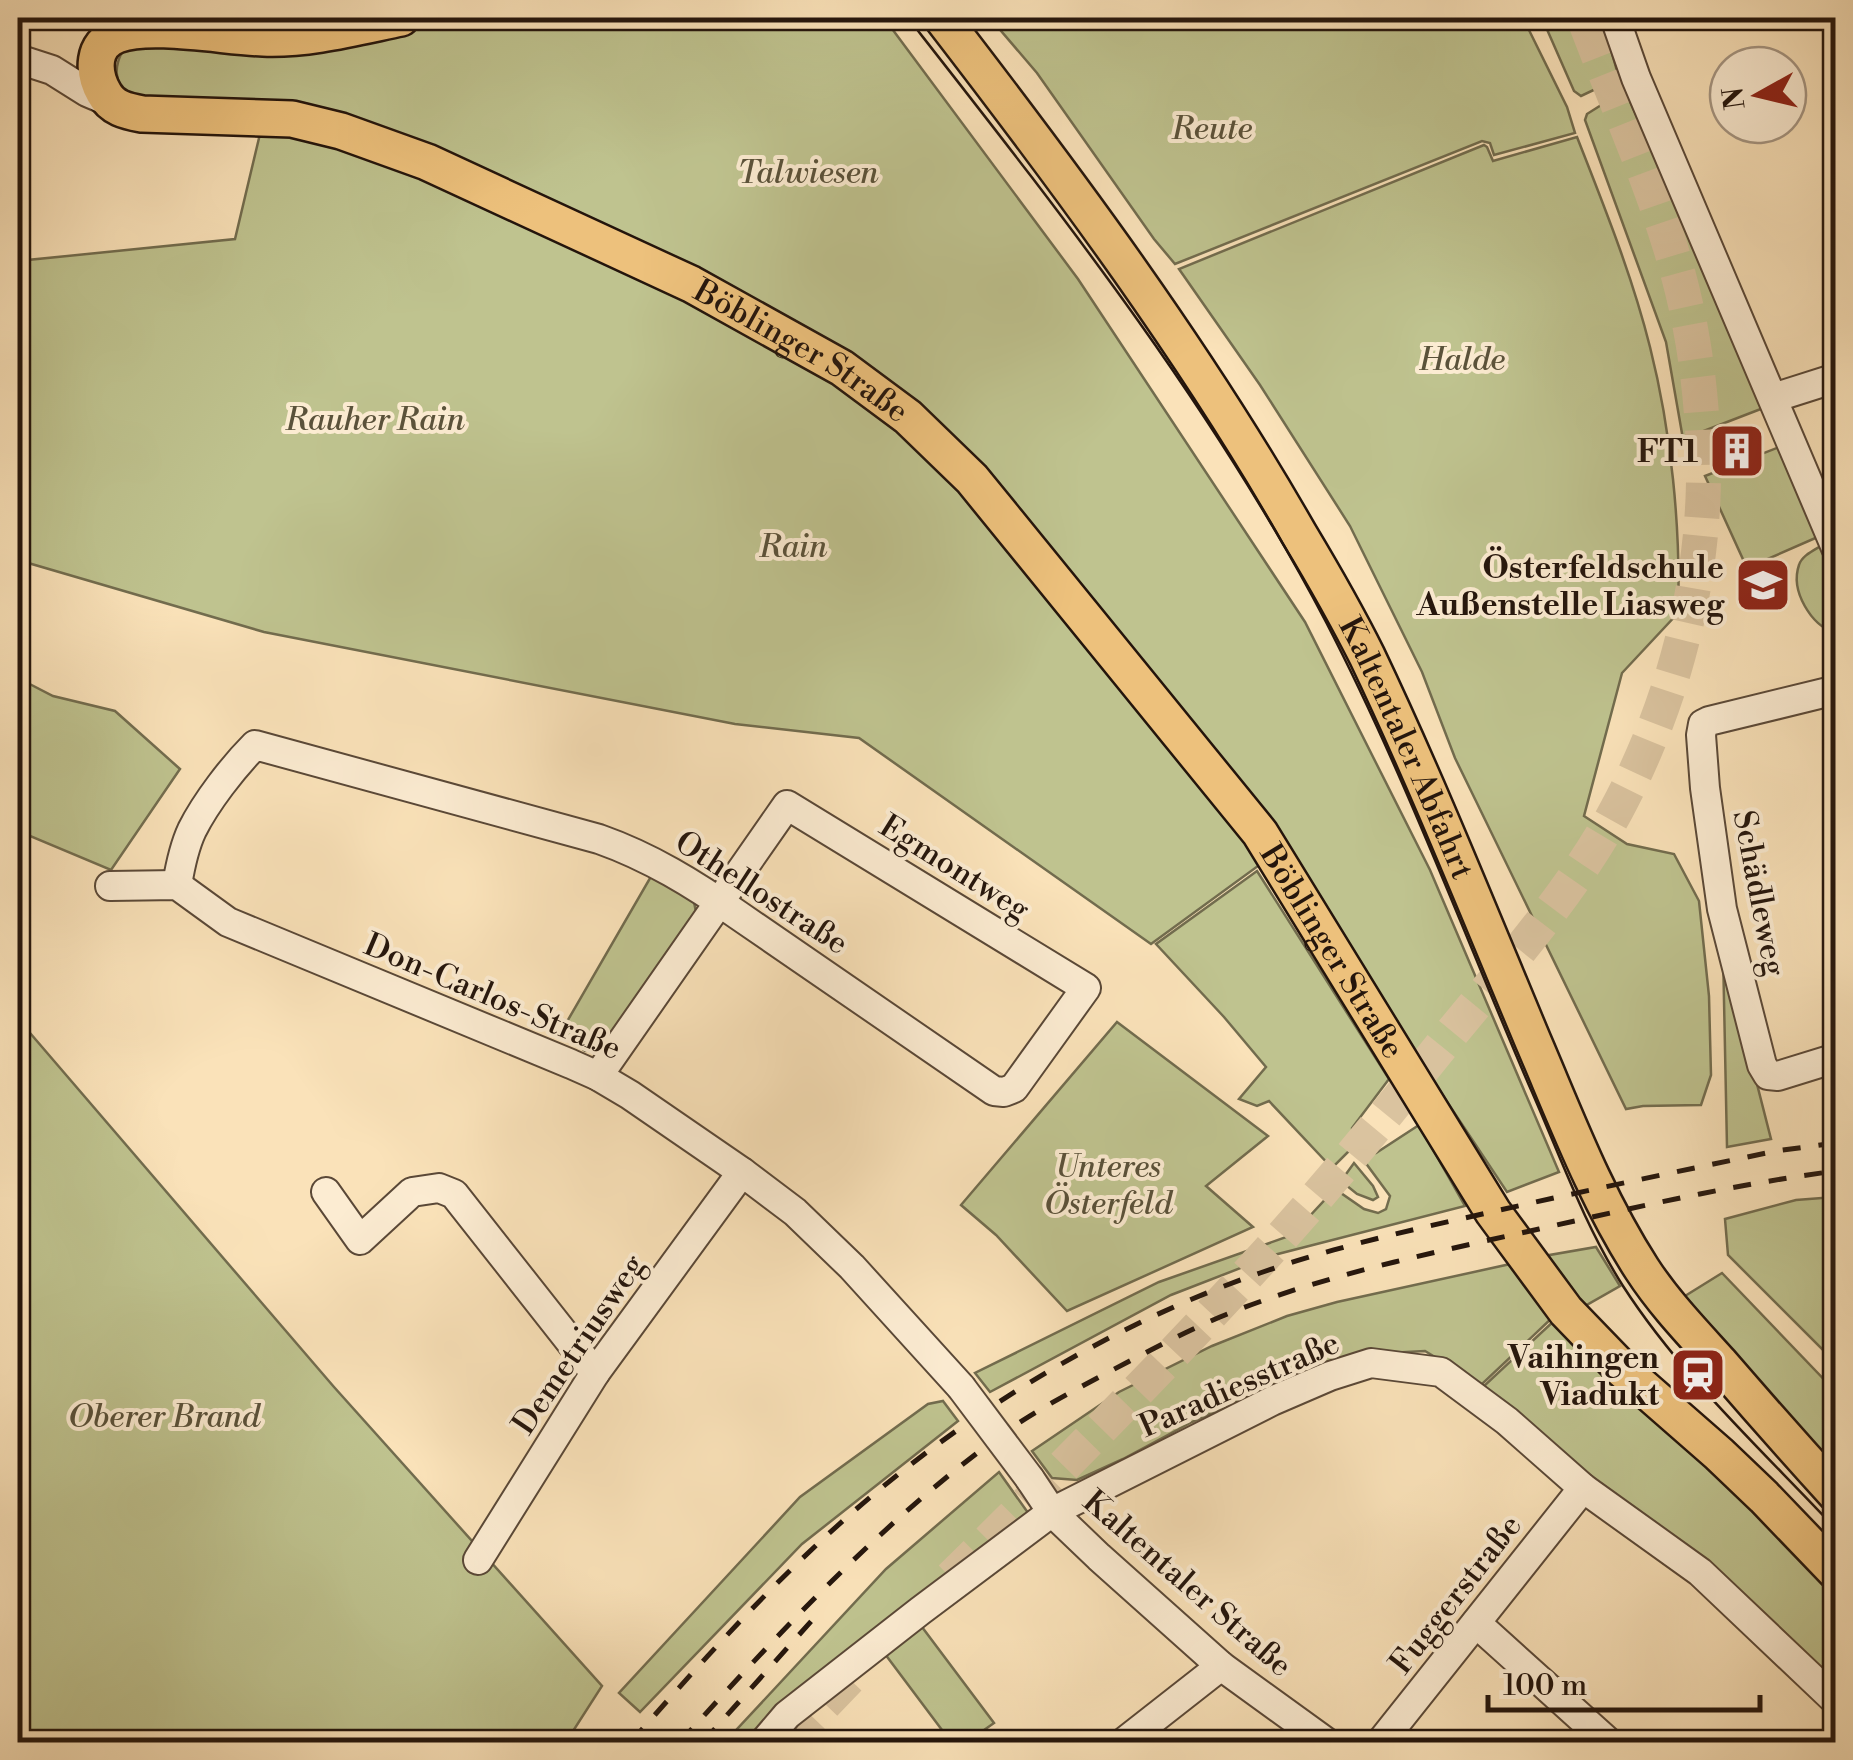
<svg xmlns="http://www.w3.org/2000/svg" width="1853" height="1760" font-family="'Libre Bodoni',serif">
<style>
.green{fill:#bfc38f;stroke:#726c4e;stroke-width:2.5}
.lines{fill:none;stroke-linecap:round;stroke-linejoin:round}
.major-tunnel{stroke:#dac39f;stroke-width:35;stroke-dasharray:35 18;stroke-linecap:butt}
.minor-casing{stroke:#5a4837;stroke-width:32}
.major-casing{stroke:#24150c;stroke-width:40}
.minor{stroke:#fcecd2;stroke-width:28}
.major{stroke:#edc17c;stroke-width:35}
.tram{stroke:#24150c;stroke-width:2.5}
.rail{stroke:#24150c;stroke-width:5;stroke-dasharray:18 18;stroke-linecap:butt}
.minor-bridge-casing{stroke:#5a4837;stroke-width:32;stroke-linecap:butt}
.minor-bridge{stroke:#fcecd2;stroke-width:28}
.labels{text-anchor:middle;stroke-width:8;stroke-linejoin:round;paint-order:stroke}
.park-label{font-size:32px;font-style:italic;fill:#5a523a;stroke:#fcecd2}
.street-label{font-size:32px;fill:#24150c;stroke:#fcecd2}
.poi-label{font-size:32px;font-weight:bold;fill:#24150c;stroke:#fcecd2;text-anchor:end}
</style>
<rect width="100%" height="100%" fill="#fae2b9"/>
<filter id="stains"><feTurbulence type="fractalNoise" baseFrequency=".002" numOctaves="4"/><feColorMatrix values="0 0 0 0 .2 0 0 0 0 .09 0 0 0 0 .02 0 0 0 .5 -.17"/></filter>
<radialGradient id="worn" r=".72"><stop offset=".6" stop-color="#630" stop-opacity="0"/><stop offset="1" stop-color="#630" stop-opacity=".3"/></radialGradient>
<g class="green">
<path d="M468,18H884L1078,279L1305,622L1430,870L1559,1172L1507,1192L1370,986L1273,855L1151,944L859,738L735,724L264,632L18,560V261L235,239L264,117L137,98L125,94C115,79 114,68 122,52L139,46L335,45Z"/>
<polygon points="990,18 1523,18 1567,107 1575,133 1494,155 1490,143 1482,141 1175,264 1154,239 1037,73"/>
<polygon points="1542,18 1602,18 1619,78 1581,96 1574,91"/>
<polygon points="1625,90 1766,407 1683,439 1666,342 1585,120 1587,114"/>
<path d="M1577,137C1604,206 1632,275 1650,347C1671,430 1681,528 1678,613L1622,673L1584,816L1627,844L1674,854L1699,901L1709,996L1711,1075L1701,1105L1643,1106L1626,1109L1455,758L1422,672L1350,526L1260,385L1179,269L1484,145L1487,147L1493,161Z"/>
<polygon points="1782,446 1820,536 1747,568 1705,476"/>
<path d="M1824,544L1835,571V633C1811,625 1790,591 1799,565C1802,555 1815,550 1824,544Z"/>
<polygon points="18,678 53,696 115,711 180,769 111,870 18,831"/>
<polygon points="1257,871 1389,1079 1352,1128 1354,1146 1332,1168 1269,1101 1257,1106 1239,1099 1266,1067 1224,1017 1156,944"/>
<polygon points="653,873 690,897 694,902 697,917 598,1050 585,1051 561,1032"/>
<polygon points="1723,951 1771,1139 1727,1147"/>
<polygon points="18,1019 334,1387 602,1686 566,1742 18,1742"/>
<polygon points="1117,1022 1268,1136 1206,1186 1253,1227 1067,1311 996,1235 961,1205"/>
<polygon points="1419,1125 1465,1206 1274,1255 1171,1295 990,1392 975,1373 1159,1282 1292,1235 1335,1189 1364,1209 1378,1213 1386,1209 1390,1196 1362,1158 1364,1154 1376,1153"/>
<polygon points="1354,1163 1373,1186 1378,1197 1373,1200 1357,1194 1341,1181"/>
<polygon points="1835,1197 1836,1197 1835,1362 1728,1255 1725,1219 1796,1200"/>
<polygon points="1596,1247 1620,1286 1583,1307 1544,1256"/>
<polygon points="1515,1263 1554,1316 1481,1385 1425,1351 1368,1354 1294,1376 1192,1422 1123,1459 1077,1480 1052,1478 1032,1451 1119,1392 1212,1346 1287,1316 1337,1302"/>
<polygon points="1722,1273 1835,1391 1835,1469 1685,1296"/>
<polygon points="1556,1319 1733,1485 1835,1592 1835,1670 1826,1681 1594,1485 1484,1386"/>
<polygon points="943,1401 958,1421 802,1544 640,1712 619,1693 800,1497 928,1404"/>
<polygon points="999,1472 1031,1517 755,1736 750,1742 725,1742 886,1569"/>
<polygon points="922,1627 994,1723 967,1742 951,1742 885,1654"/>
</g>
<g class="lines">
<g class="major-tunnel">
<path d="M951,1578C1059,1472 1166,1364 1268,1252C1330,1184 1388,1112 1446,1040C1506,966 1572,893 1617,809C1668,713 1698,608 1703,499C1706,424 1697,342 1677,270C1653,183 1615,101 1584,18"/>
<polyline points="788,1742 853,1674"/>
</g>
<g class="minor-casing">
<g id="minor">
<polyline points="1615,18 1636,78 1836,548"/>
<polyline points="18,59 52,70 87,92 108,101"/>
<polyline points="1773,398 1836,378"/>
<polyline points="1836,690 1709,721 1703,724 1701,735 1705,788 1722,909 1762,1065 1768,1075 1778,1076 1836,1058"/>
<path d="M177,885C180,867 184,847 192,830C206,802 233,767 255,745L599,839C650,857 694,884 738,915L994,1091L1004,1092L1014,1088L1086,988L787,805L598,1076"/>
<polyline points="110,886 177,885 228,922 571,1064 598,1076 630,1095 742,1172 795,1212 852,1267 961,1387"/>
<polyline points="326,1192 360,1240 412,1192 439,1188 454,1194 595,1373"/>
<polyline points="1030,1479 1052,1512 1099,1557 1221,1666 1326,1742"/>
<polyline points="478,1560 595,1373 742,1172"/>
<polyline points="1476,1623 1608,1742"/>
<polyline points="764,1742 787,1715 920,1611 1052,1512 1272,1401 1330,1376 1371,1363 1441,1372 1507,1421 1583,1488 1700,1572 1836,1701"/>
<polyline points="1124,1742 1221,1666"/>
<polyline points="1381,1742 1583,1488"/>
</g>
</g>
<g class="major-casing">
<g id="major">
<path id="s1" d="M401,18C357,27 308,40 263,38C226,37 150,22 117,35C92,44 92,72 104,93C112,108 126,111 142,114L292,119L341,131L427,162L691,284L842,368L908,417L972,479L1260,833L1493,1212L1566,1311L1623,1370L1719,1454L1764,1497L1836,1572"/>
<path id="s2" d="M942,18C1070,184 1195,352 1299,534C1323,574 1346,614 1367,656C1427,782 1479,912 1533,1041C1566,1118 1596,1198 1642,1269C1664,1303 1693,1333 1720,1363C1758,1407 1797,1451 1836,1494"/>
</g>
</g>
<use href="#minor" class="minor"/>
<use href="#major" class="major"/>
<path class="tram" d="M908,18C1059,211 1212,404 1326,622C1403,771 1462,929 1528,1083C1558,1150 1583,1223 1623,1286C1681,1376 1763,1451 1836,1529"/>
<g class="rail">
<path d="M631,1742C709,1653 789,1564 880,1489C992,1397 1124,1320 1260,1273C1334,1247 1411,1230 1487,1213C1583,1191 1680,1171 1776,1151L1836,1143"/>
<path d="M680,1742C776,1636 873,1531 989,1444C1024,1417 1065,1395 1105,1374C1143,1354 1180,1334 1220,1317C1322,1275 1432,1253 1539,1229C1637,1207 1736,1184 1836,1171"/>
<polyline points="703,1742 823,1608"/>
</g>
<g class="minor-bridge-casing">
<polyline id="minor-bridge" points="961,1387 1030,1479"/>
</g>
<use href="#minor-bridge" class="minor-bridge"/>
</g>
<defs>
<g id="building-square" transform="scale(2.875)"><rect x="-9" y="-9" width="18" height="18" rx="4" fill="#8f2418" stroke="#fcecd2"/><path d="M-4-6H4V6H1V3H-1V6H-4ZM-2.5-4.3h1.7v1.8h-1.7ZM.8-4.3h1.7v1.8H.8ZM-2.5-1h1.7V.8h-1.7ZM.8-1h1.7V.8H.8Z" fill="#fff"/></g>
<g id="school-square" transform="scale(2.875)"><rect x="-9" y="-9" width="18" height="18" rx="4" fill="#8f2418" stroke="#fcecd2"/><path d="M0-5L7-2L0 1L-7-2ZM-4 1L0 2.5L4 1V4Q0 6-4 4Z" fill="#fff"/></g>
<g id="station-square" transform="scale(2.875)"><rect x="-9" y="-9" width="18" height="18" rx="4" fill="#8f2418" stroke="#fcecd2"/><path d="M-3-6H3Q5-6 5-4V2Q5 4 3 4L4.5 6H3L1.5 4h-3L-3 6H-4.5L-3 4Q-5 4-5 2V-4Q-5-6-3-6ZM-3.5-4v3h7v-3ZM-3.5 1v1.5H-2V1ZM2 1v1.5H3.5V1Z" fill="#fff"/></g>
</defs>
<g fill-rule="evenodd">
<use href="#building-square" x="1737" y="451"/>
<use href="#school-square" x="1763" y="585"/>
<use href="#station-square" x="1698" y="1375"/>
</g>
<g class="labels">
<g class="park-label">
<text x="1212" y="139">Reute</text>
<text x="808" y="183">Talwiesen</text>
<text x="1462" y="370">Halde</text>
<text x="375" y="430">Rauher Rain</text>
<text x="793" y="557">Rain</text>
<text x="1108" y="1177">Unteres<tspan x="1108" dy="37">Österfeld</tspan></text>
<text x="164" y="1427">Oberer Brand</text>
</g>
<g class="street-label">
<text dy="11" stroke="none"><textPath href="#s1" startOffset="1112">Böblinger Straße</textPath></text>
<text dy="11" stroke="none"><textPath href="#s2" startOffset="868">Kaltentaler Abfahrt</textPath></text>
<text transform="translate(955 867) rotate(32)" y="11">Egmontweg</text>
<text transform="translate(762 892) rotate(33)" y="11">Othellostraße</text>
<text transform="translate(1760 893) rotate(79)" y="11">Schädleweg</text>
<text dy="11" stroke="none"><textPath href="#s1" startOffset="1922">Böblinger Straße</textPath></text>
<text transform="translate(493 996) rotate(23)" y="11">Don-Carlos-Straße</text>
<text transform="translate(578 1344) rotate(-56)" y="11">Demetriusweg</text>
<text transform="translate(1239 1384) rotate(-24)" y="11">Paradiesstraße</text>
<text transform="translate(1188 1583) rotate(41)" y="11">Kaltentaler Straße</text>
<text transform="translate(1455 1594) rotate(-52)" y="11">Fuggerstraße</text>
</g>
<g class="poi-label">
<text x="1698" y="462">FT1</text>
<text x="1724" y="578">Österfeldschule<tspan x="1724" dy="37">Außenstelle Liasweg</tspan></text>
<text x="1659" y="1368">Vaihingen<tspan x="1659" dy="37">Viadukt</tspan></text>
</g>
</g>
<rect width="1853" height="1760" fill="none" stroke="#fae2b9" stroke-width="60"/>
<rect x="20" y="20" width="1813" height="1720" fill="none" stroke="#24150c" stroke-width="5"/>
<rect x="30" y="30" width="1793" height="1700" fill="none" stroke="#24150c" stroke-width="2.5"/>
<g transform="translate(1758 95) rotate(262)"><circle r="48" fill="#fcecd2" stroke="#a69683" stroke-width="2.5"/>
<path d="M0-8L18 38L0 25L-18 38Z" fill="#8f2418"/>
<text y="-15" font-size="28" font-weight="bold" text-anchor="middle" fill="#24150c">N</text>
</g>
<path d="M1488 1695v15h272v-15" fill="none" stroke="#24150c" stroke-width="5"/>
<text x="1503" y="1695" font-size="30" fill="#24150c" stroke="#fcecd2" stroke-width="8" paint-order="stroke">100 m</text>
<rect width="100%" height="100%" filter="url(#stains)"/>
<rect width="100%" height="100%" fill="url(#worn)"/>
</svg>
